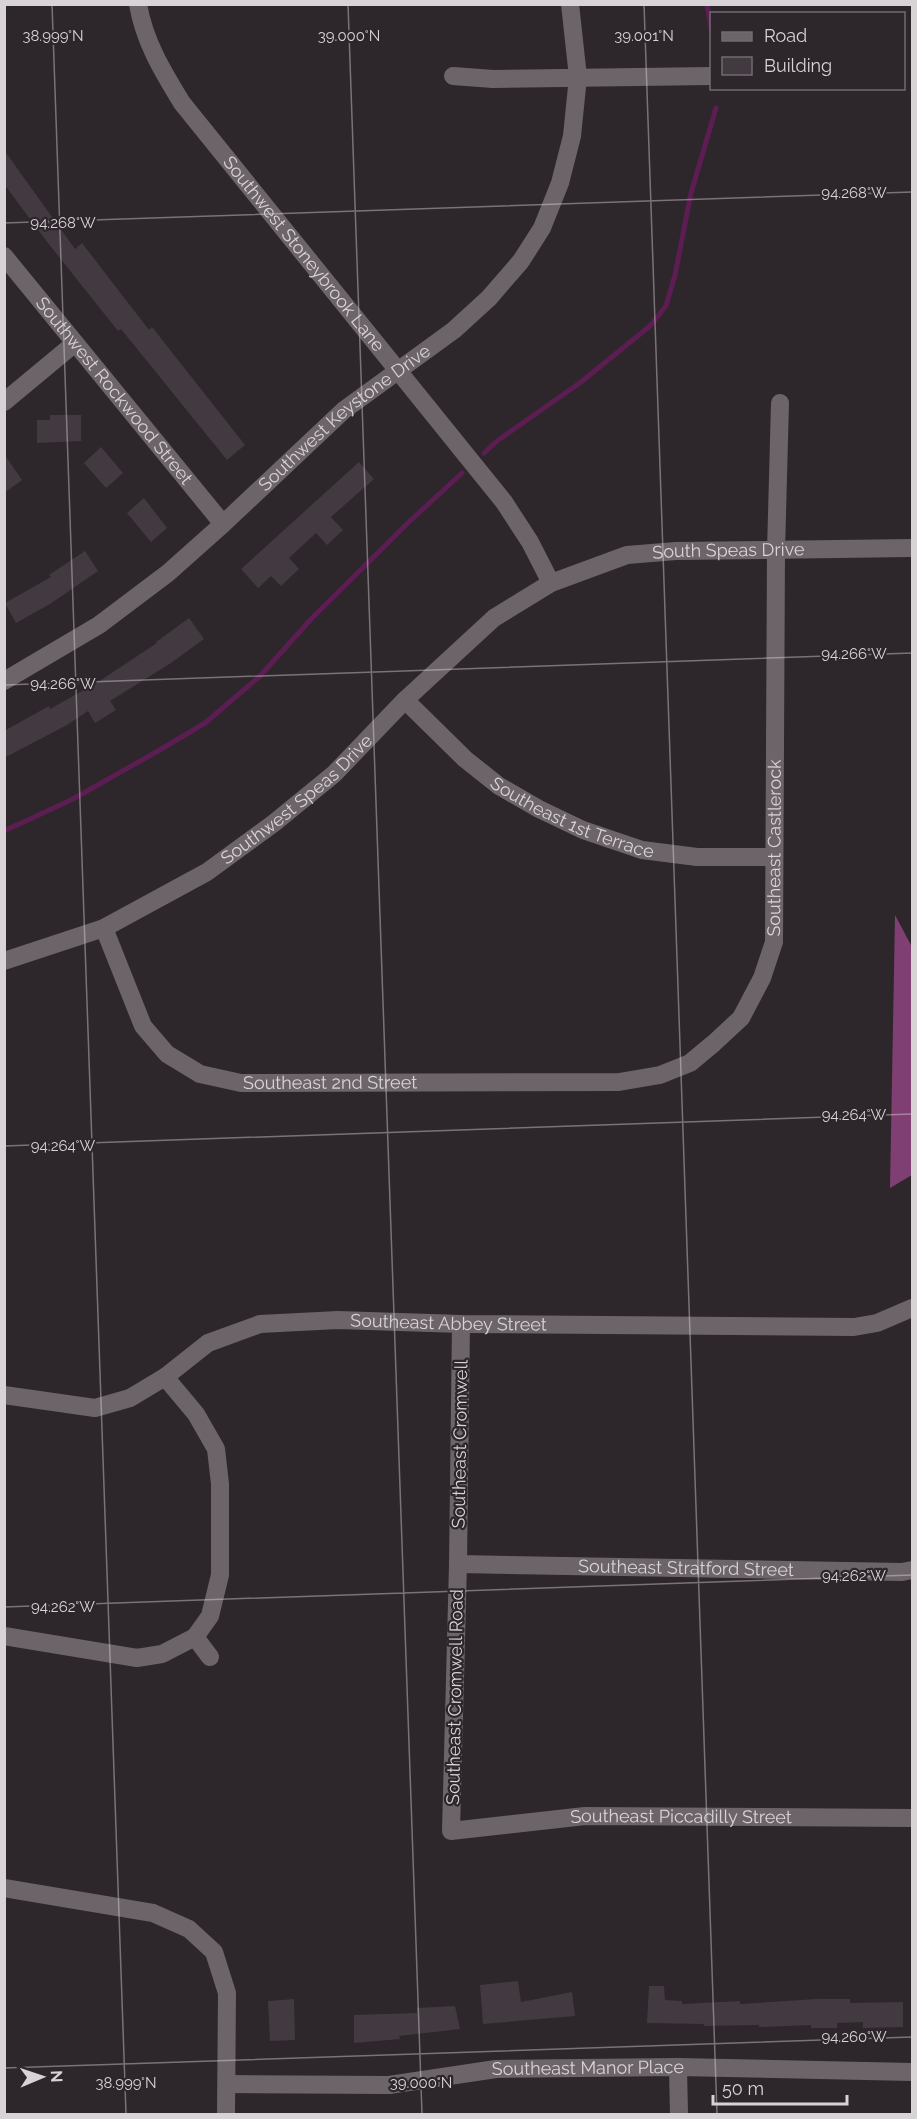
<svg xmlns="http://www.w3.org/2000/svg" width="917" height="2119" font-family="Raleway,sans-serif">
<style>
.forest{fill:#7f3f73}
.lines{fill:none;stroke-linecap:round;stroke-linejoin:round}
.stream{stroke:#5c1e52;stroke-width:5}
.building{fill:#423a40}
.minor{stroke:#6d646a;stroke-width:18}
.ticks{fill:none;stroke:#d8d3d6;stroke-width:1.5;stroke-opacity:0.45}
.labels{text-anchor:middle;stroke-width:4.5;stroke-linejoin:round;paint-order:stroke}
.street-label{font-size:18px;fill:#d8d3d6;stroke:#2d262b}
.ticks-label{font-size:15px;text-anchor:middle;fill:#d8d3d6;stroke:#2d262b;stroke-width:4.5;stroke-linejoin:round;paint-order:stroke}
</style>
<rect width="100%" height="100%" fill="#2d262b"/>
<polygon class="forest" points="895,915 912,947 912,1175 890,1188"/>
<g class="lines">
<g class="stream">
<polyline points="707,4 712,34"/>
<polyline points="484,453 497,441 581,382 650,326 666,306 675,275 691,193 716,108"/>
<polyline points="4,831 71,800 158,751 205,723 260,676 312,618 410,521 462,473"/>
</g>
</g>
<g class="building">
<polygon points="4,150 75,249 82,243 149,330 152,327 245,445 227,460 121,329 118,331 48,243 4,184"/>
<polygon points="50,415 81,415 81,441 37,443 37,420 50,420"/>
<polygon points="101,447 123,473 106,488 84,463"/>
<polygon points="4,454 22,480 4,493"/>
<polygon points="359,462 374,479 331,517 343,530 327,545 316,533 289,558 299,569 281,586 271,576 258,588 241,569"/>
<polygon points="144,498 167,528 151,542 127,513"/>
<polygon points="85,551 98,571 50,604 16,623 5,603 51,577 49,575"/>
<polygon points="189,618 204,639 171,663 110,701 116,710 95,723 88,711 67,725 4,758 4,731 49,706 50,709 98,682 157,643 156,642"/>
<polygon points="518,1981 521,2002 572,1992 575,2016 483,2024 480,1985"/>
<polygon points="649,1986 664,1986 665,2000 682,2001 682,2004 740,2001 740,2004 817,1999 850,1999 850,2003 903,2002 903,2027 863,2028 863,2022 837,2023 837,2028 811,2028 811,2025 759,2027 759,2025 704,2026 704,2024 647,2023"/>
<polygon points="294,1999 295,2040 270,2041 268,2001"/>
<polygon points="455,2006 460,2029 399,2036 400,2039 354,2043 354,2015 417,2013 417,2008"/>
</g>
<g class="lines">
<g class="minor">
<path id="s1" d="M138,4C144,41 163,72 182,103L504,502L530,542L551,583"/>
<polyline points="453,76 493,79 712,76"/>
<path id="s2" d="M4,256L223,524"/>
<polyline points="4,402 75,343"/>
<path id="s3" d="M4,681L99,625L168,573L223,524L344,410L454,330L489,298L521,261L542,228L560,183L572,136L578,77L570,4"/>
<path id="s4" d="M405,700L465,759L499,786L539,809L583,830L642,850L697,857H774"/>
<path id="s5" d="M104,928L143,1026L167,1054L200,1074L241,1083L619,1082L660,1075L690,1063L714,1043L741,1018L762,978L774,942L776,551L780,403"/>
<path id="s6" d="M4,961L104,928L207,872L274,823L334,774L405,700L494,618L551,583L627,555L676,551L912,548"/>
<path id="s7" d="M461,1324L458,1564L451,1831L585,1816L912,1818"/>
<path id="s8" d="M4,1395L95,1408L130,1398L165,1377L208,1343L260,1324L338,1320L461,1324L854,1327L877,1323L912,1308"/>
<path id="s9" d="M458,1564L902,1572L912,1570"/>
<polyline points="4,1636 137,1658 162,1654 195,1637 210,1616 220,1575 220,1484 216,1449 196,1414 165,1377"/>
<polyline points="195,1637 210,1657"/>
<polyline points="4,1888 153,1913 189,1929 214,1952 227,1993 226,2114"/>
<polyline points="678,2067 679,2114"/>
<path id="s10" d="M227,2084L389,2085L496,2069L678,2067L912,2072"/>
</g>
</g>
<path class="ticks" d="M52,4L126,2114M348,4L422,2114M644,4L717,2114M4,223L912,192M4,685L912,653M4,1146L912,1114M4,1607L912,1575M4,2068L912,2037"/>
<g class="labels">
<g class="street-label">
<text dy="6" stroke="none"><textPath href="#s1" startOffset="303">Southwest Stoneybrook Lane</textPath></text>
<text dy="6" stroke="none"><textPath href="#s2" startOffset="174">Southwest Rockwood Street</textPath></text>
<text dy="6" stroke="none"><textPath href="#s3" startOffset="432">Southwest Keystone Drive</textPath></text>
<text dy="6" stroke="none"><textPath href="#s6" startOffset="856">South Speas Drive</textPath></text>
<text dy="6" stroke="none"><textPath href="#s6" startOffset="338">Southwest Speas Drive</textPath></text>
<text dy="6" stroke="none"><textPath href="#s4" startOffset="208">Southeast 1st Terrace</textPath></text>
<text dy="6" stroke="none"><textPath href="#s5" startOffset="920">Southeast Castlerock</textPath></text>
<text dy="6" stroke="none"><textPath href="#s5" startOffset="312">Southeast 2nd Street</textPath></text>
<text dy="6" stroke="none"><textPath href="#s8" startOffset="468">Southeast Abbey Street</textPath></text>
<text transform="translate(460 1444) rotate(-89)" y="6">Southeast Cromwell</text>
<text dy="6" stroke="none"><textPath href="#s9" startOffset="228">Southeast Stratford Street</textPath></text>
<text transform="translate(455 1697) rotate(-89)" y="6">Southeast Cromwell Road</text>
<text dy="6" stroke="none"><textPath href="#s7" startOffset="738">Southeast Piccadilly Street</textPath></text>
<text dy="6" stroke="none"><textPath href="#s10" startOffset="362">Southeast Manor Place</textPath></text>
</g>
</g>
<g class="ticks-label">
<text x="53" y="41">38.999°N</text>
<text x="349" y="41">39.000°N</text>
<text x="644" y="41">39.001°N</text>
<text x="854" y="198">94.268°W</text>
<text x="63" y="228">94.268°W</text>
<text x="854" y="659">94.266°W</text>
<text x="63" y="689">94.266°W</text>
<text x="854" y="1120">94.264°W</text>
<text x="63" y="1151">94.264°W</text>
<text x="854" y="1581">94.262°W</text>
<text x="63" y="1612">94.262°W</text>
<text x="854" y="2042">94.260°W</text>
<text x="126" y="2088">38.999°N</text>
<text x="421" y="2088">39.000°N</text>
</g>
<rect width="917" height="2119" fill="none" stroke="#d8d3d6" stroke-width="12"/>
<rect x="710" y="12" width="195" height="78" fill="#2d262b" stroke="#716b6f" stroke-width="1.5"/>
<rect x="722" y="32" width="30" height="9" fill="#6d646a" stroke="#716b6f" stroke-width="1.5"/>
<text x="764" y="42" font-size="18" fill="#d8d3d6">Road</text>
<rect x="722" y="57" width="30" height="18" fill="#423a40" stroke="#716b6f" stroke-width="1.5"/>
<text x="764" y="72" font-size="18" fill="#d8d3d6">Building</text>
<g transform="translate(42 2077) rotate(88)" stroke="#2d262b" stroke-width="4.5" paint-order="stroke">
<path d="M0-4.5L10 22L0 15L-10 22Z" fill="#d8d3d6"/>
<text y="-9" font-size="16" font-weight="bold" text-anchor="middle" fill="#d8d3d6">N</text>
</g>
<path d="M713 2095v9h134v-9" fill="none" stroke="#d8d3d6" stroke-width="3"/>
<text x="722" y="2095" font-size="18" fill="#d8d3d6" stroke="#2d262b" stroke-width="4.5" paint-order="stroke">50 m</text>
</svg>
